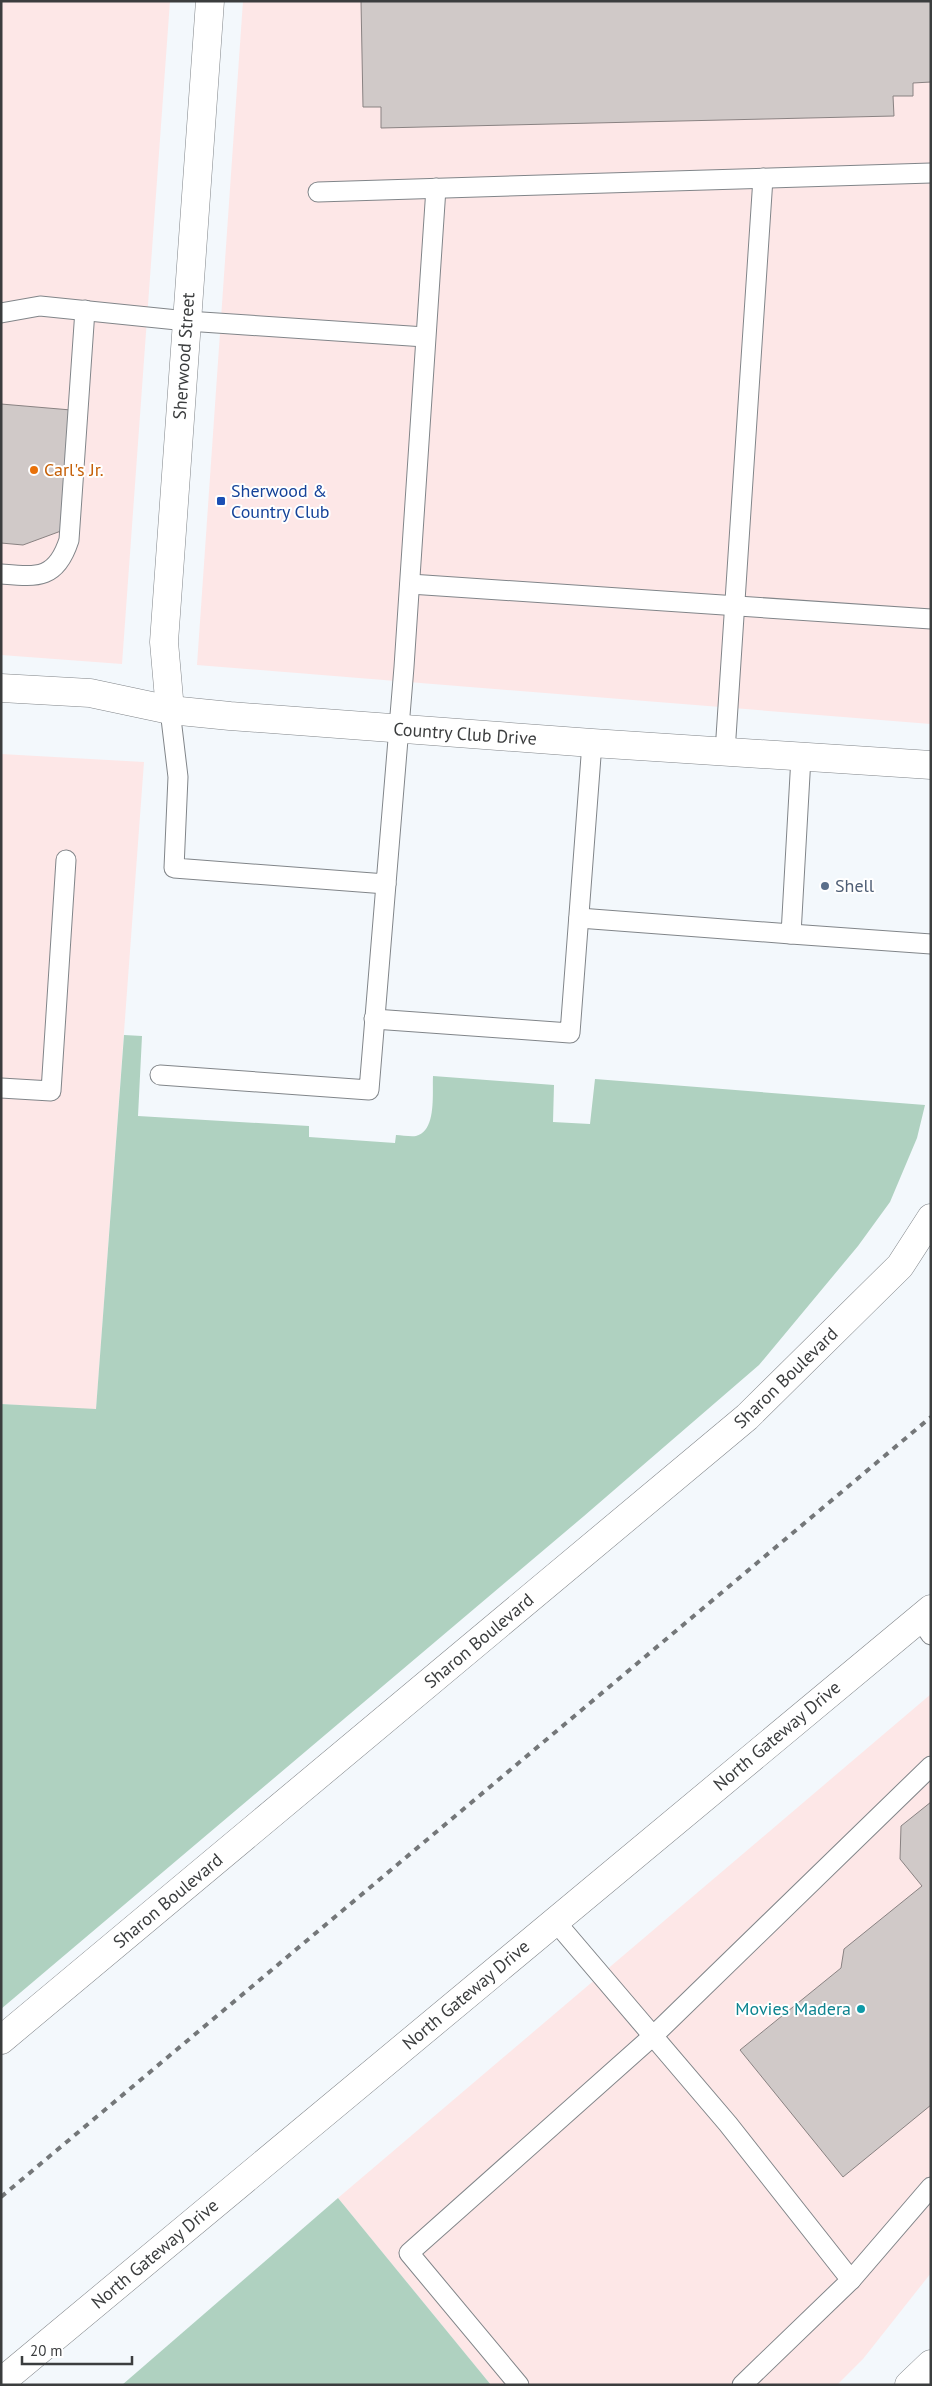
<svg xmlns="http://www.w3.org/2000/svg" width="932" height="2386" font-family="'PT Sans',sans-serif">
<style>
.commercial{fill:#fde7e7}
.green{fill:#afd1c0}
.building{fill:#d0c9c8;stroke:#898282}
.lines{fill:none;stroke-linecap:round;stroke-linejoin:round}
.lane-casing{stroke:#818589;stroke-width:21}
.street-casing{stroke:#818589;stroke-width:29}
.secondary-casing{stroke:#818589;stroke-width:29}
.highway-casing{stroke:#818589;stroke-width:29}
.lane{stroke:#fff;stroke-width:19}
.street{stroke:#fff;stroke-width:28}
.secondary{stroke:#fff;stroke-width:28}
.highway{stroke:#fff;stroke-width:28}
.rail{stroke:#747779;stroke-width:4;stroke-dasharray:6 6;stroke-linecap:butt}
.food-dot{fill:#e8710a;stroke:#fff;stroke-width:2}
.transit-dot{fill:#1a4fb4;stroke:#fff;stroke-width:2}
.service-dot{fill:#5c6f8a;stroke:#fff;stroke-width:2}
.culture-dot{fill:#0f9aa8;stroke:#fff;stroke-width:2}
.labels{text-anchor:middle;stroke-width:4;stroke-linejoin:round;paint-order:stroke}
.street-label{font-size:18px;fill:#3b3d3e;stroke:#fff}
.food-label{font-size:18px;fill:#c56008;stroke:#fff;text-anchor:start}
.transit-label{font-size:18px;fill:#164399;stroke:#fff;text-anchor:start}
.service-label{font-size:18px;fill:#4e5e75;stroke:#fff;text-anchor:start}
.culture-label{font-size:18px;fill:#0d838f;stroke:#fff;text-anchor:end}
</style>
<rect width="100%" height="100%" fill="#f3f8fc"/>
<g class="commercial">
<polygon points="1,1 170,1 122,664 1,655"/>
<polygon points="243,1 931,1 931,724 197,665"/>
<polygon points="1,754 144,762 96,1410 1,1404"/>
<polygon points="931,1694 931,2273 863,2359 837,2385 491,2385 338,2198"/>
</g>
<g class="green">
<path d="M124,1035L142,1036L138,1116L309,1126V1137L395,1143L396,1135C402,1135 410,1137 416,1136C437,1131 432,1093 433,1076L554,1085L553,1122L590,1124L595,1079L925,1105L917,1138L890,1202L858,1246L759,1365L584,1516L1,2009V1404L96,1409Z"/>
<polygon points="338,2198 491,2385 122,2385"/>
</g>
<g class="building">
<polygon points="361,1 931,1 931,82 913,83 913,96 893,96 894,116 381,128 381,107 363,107"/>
<polygon points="1,404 71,410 61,531 23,545 1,543"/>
<polygon points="931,1802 931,2105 843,2177 740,2050 841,1968 844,1949 922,1886 900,1859 901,1826"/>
</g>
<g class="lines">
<g class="lane-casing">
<g id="lane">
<polyline points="318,192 931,173"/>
<polyline points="1,313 40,306 187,321 425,337"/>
<path d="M1,574C37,577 56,580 69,540L85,310"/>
<polyline points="410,584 931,619"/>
<polyline points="170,710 178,777 174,868 386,884 404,667 436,188"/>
<polyline points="725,752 763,178"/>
<polyline points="579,918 791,934 801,757"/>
<polyline points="791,934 931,944"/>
<polyline points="374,1019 570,1033 592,743"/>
<polyline points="160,1075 369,1090 386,884"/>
<polyline points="1,1088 51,1091 66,860"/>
<polyline points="919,1618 931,1635"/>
<polyline points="555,1921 653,2036 931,1766"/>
<polyline points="519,2385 409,2253 653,2036 728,2124 851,2280"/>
<polyline points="742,2385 851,2280 931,2187"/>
</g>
</g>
<g class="street-casing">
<polyline id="street" points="1,2040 747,1417 900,1266 931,1218"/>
</g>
<g class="secondary-casing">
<g id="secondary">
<polyline points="1,688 90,693 170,710 230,716 592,743 931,765"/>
<polyline points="170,710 164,642 210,1"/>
<polyline points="1,2382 931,1609"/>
</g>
</g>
<g class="highway-casing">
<polyline id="highway" points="909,2385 931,2364"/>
</g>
<use href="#lane" class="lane"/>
<use href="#street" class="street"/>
<use href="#secondary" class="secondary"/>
<use href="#highway" class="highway"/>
<polyline class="rail" points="1,2197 931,1417"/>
</g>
<circle class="food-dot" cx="34" cy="470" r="5"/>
<rect class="transit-dot" x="216" y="496" width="10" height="10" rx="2.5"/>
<circle class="service-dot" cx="825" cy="886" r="5"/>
<circle class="culture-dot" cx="861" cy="2009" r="5"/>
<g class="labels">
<g class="street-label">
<text transform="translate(184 356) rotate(-86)" y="6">Sherwood Street</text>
<text transform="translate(465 734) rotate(4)" y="6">Country Club Drive</text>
<text transform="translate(786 1378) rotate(-44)" y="6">Sharon Boulevard</text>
<text transform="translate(479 1641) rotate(-40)" y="6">Sharon Boulevard</text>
<text transform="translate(777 1736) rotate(-40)" y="6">North Gateway Drive</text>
<text transform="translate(168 1901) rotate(-40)" y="6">Sharon Boulevard</text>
<text transform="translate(466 1995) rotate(-40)" y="6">North Gateway Drive</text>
<text transform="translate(155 2254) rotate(-40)" y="6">North Gateway Drive</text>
</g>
<g class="food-label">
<text x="44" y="476">Carl's Jr.</text>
</g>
<g class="transit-label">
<text x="231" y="497">Sherwood &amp;<tspan x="231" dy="21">Country Club</tspan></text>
</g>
<g class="service-label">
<text x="835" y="892">Shell</text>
</g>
<g class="culture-label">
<text x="851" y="2015">Movies Madera</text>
</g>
</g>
<rect width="932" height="2386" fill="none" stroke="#3b3d3e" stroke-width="5"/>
<path d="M22 2356v8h110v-8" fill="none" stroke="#3b3d3e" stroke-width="2.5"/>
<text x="30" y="2356" font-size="15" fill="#3b3d3e" stroke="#ffffff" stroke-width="4" paint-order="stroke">20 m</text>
</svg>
